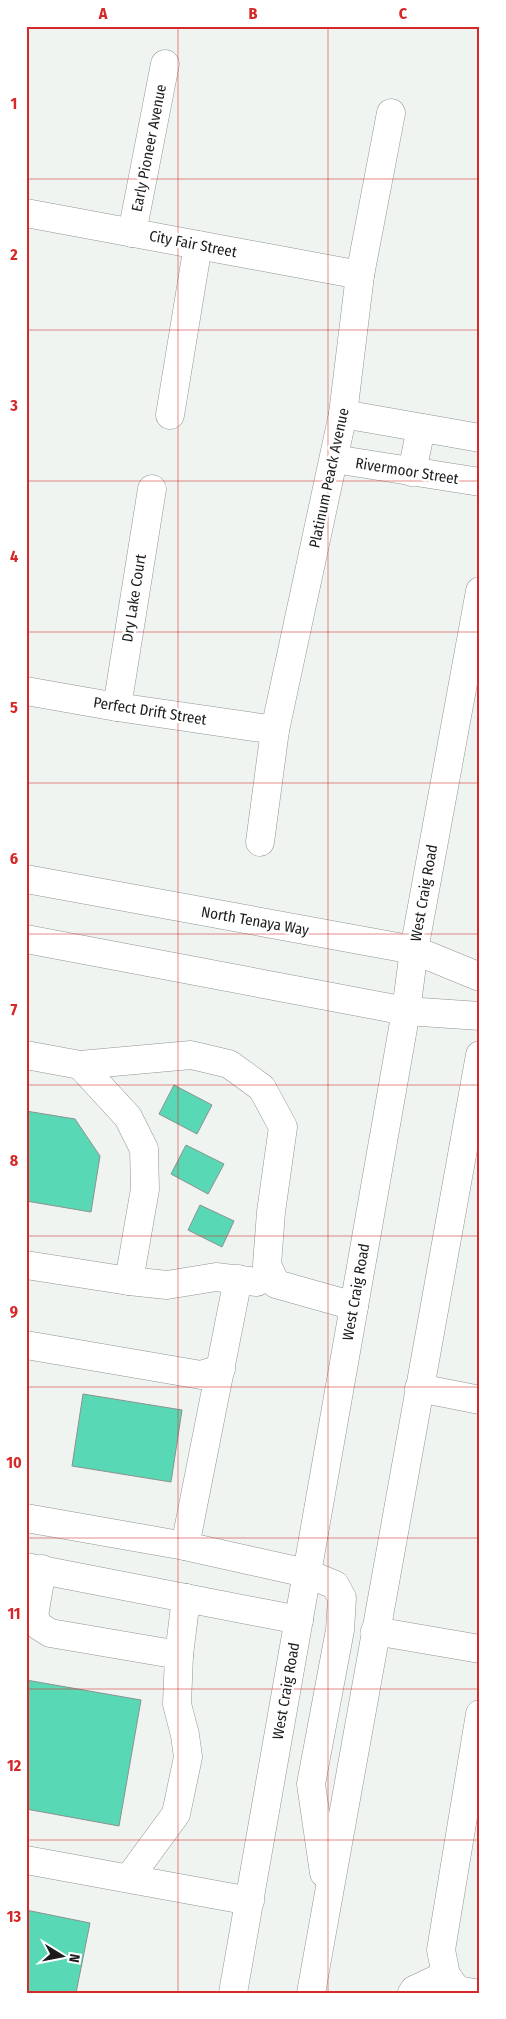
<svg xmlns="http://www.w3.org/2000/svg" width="506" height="2019" font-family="'Fira Sans Condensed',sans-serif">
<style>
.building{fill:#59d8b5;stroke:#8c9290}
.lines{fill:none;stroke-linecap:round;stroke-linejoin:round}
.minor-casing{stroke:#919591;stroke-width:29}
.major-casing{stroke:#919591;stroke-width:29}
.minor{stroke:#fff;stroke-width:28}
.major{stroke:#fff;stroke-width:28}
.grid{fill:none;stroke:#d62828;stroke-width:1;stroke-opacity:0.55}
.labels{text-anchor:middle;stroke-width:5;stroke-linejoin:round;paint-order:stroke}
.street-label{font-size:15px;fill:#1b1c1b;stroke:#fff}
.neatline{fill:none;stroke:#d62828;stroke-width:2}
.grid-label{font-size:16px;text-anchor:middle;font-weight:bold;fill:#d62828}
</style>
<rect width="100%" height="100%" fill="#eff4f0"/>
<g class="building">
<polygon points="174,1085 212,1105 197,1134 159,1114"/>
<polygon points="26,1111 75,1119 100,1156 91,1212 26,1201"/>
<polygon points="186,1145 224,1164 208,1194 171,1174"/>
<polygon points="200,1205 234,1221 222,1247 188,1230"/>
<polygon points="83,1394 182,1410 171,1482 72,1466"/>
<polygon points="26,1680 141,1700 119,1826 26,1809"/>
<polygon points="26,1910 90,1923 76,1993 26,1993"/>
</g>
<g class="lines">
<g class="minor-casing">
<g id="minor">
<polyline points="26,213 360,275"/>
<polyline points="132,233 165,64"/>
<polyline points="343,414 480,438"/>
<polyline points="170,415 198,245"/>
<polyline points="334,459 480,482"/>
<polyline points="412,472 421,428"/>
<polyline points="26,691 117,707 275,730"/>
<polyline points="117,707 152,489"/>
<polyline points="260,842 275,730 343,414 360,275 391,113"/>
<polyline points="26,1055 80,1065 191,1055 229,1064 262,1088 283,1127 271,1212 267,1265 276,1284 354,1306"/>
<polyline points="26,1265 129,1281 145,1189 144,1149 128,1117 80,1065"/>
<polyline points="129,1281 167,1285 216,1277 257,1282"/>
<polyline points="26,1345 201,1375 221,1369"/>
<polyline points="419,1388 480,1400"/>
<polyline points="26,1518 185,1546 306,1573"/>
<polyline points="185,1546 238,1279"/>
<polyline points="26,1567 299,1620"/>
<polyline points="42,1569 34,1616 39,1626 50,1633 179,1655 186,1598"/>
<polyline points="375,1631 480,1649"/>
<polyline points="26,1860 250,1901"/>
<polyline points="129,1878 176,1814 188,1757 185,1735 177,1704 179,1655"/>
<polyline points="412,1993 414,1990 446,1975"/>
<polyline points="474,1993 457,1990 446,1975 441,1950 480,1714"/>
</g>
</g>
<g class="major-casing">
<g id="major">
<polyline points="26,879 414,950 480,977"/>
<polyline points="26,939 406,1011 480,1016"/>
<polyline points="306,1573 335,1585 342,1598 340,1630 311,1784 324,1873"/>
<polyline points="233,1993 406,1011 414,950 480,591"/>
<polyline points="311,1993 480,1055"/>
</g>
</g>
<use href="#minor" class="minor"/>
<use href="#major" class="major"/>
</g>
<path class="grid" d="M178,26V1993M328,26V1993M26,179H480M26,330H480M26,481H480M26,632H480M26,783H480M26,934H480M26,1085H480M26,1236H480M26,1387H480M26,1538H480M26,1689H480M26,1840H480"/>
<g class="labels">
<g class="street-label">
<text transform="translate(149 148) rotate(-79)" y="5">Early Pioneer Avenue</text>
<text transform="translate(193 244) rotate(11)" y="5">City Fair Street</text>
<text transform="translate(407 471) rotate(9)" y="5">Rivermoor Street</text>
<text transform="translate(329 478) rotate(-78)" y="5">Platinum Peack Avenue</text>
<text transform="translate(134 598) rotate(-81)" y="5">Dry Lake Court</text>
<text transform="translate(150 711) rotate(9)" y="5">Perfect Drift Street</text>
<text transform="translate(424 893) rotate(-80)" y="5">West Craig Road</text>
<text transform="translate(255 921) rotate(10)" y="5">North Tenaya Way</text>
<text transform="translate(356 1292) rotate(-80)" y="5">West Craig Road</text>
<text transform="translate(286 1691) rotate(-80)" y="5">West Craig Road</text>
</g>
</g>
<rect width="506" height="2019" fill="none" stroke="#ffffff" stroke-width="55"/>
<g transform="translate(62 1956) rotate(100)" stroke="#ffffff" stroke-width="4" paint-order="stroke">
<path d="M0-4L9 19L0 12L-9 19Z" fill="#1b1c1b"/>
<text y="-8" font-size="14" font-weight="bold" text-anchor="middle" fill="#1b1c1b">N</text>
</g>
<rect x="28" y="28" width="450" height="1964" class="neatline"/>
<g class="grid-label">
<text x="103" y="19">A</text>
<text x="253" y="19">B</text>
<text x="403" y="19">C</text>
<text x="14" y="109">1</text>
<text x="14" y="260">2</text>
<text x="14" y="411">3</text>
<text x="14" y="562">4</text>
<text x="14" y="713">5</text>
<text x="14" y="864">6</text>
<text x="14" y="1015">7</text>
<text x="14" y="1166">8</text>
<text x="14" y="1317">9</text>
<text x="14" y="1468">10</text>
<text x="14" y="1619">11</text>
<text x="14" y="1771">12</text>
<text x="14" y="1922">13</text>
</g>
</svg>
